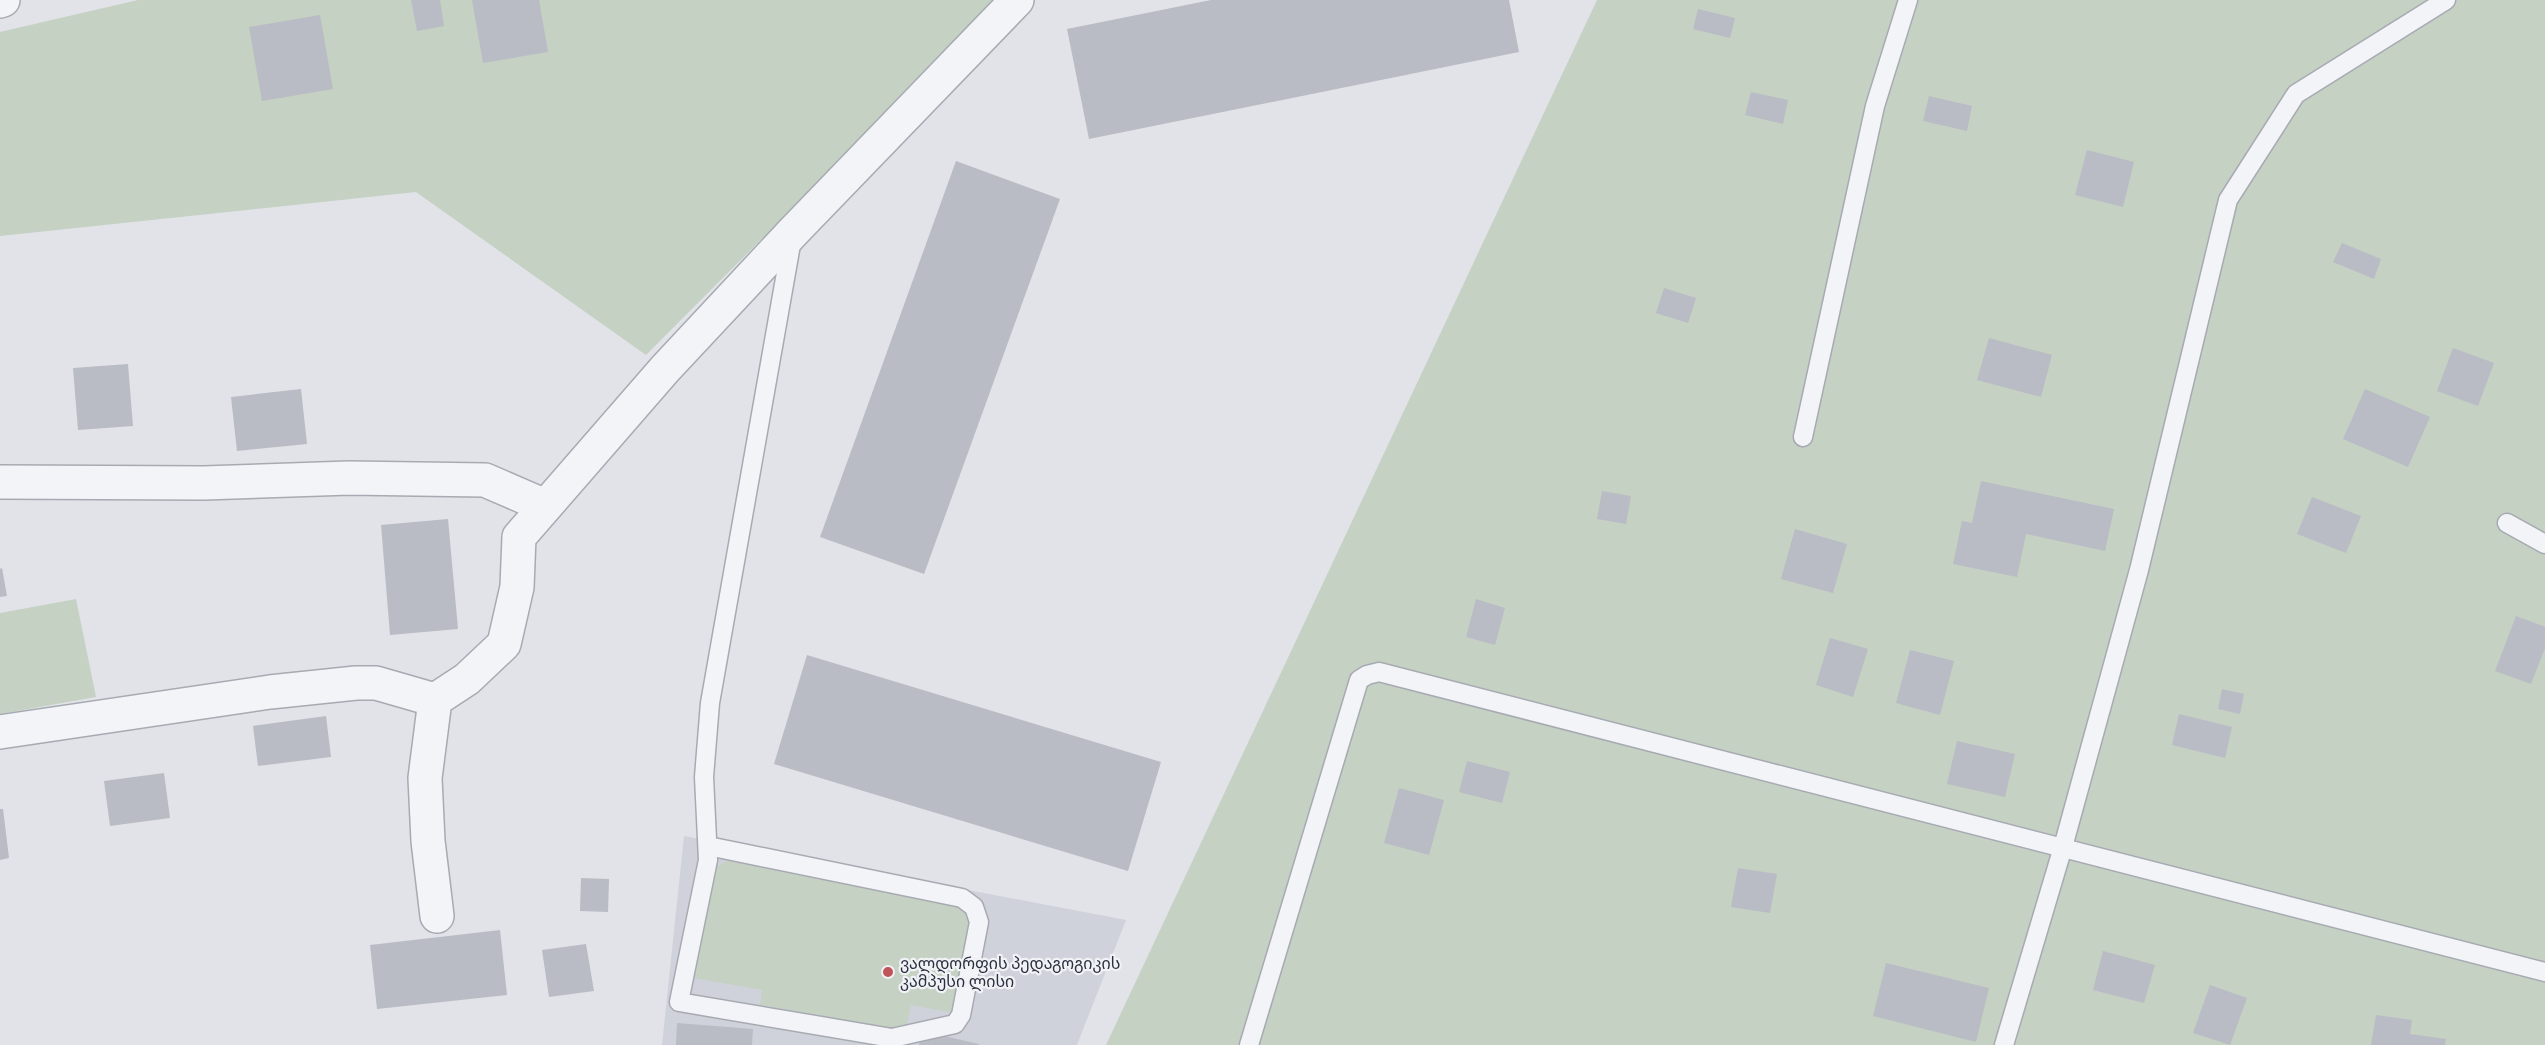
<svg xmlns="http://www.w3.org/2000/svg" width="2545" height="1045" font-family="Ubuntu,'Noto Sans Georgian',sans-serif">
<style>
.built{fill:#cfd2da}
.green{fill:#c5d1c3}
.building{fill:#b9bcc4}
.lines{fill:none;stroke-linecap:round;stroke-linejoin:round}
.service-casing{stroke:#a7aab2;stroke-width:21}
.minor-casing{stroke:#a7aab2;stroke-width:36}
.tertiary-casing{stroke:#a7aab2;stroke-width:36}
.service{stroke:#f3f4f7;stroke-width:18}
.minor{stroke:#f3f4f7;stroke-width:33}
.tertiary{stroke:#f3f4f7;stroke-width:33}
.poi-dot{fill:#bf545a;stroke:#f0f2f6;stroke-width:2}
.labels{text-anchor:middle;stroke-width:4.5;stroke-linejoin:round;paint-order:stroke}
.poi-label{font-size:16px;fill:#2b303e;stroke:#f0f2f6;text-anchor:start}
</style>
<rect width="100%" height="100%" fill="#e1e3e8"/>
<polygon class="built" points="684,836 1126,920 1077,1045 662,1045"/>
<g class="green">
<polygon points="138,0 1000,0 646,355 416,192 0,236 0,32"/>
<polygon points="1597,0 2545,0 2545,1045 1106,1045"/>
<polygon points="76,599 96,697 0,714 0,613"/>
<polygon points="729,860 960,906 971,919 954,1013 911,1005 906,1031 760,1005 762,990 694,978 714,868"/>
</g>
<g class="building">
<polygon points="411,0 440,0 444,26 417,31"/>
<polygon points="472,0 539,0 548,52 483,63"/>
<polygon points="1211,0 1509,0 1519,52 1089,139 1067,29"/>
<polygon points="1698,9 1735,18 1730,38 1693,29"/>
<polygon points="320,15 333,89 262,101 249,27"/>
<polygon points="1751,92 1788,100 1783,124 1745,115"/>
<polygon points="1929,96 1972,106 1967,131 1923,121"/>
<polygon points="2087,150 2134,162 2123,207 2075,195"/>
<polygon points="956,161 1060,199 924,574 820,537"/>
<polygon points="2342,243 2381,259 2374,279 2333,262"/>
<polygon points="1664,288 1696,298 1688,323 1656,313"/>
<polygon points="1989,338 2052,355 2041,397 1977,380"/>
<polygon points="2453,348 2494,363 2478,406 2437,391"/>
<polygon points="128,364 133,426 78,430 73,368"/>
<polygon points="301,389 307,444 237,451 231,397"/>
<polygon points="2365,389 2430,417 2408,467 2343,439"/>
<polygon points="1981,481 2114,509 2105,551 2026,534 2017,577 1953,564 1962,521 1972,523"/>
<polygon points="1602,491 1631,496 1626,524 1597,519"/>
<polygon points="2312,497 2361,516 2346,553 2297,534"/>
<polygon points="448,519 458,629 390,635 381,525"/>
<polygon points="1795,529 1847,544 1833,593 1781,579"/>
<polygon points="2,568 7,596 0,597 0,569"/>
<polygon points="1476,599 1505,608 1495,645 1466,637"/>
<polygon points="2516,616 2545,627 2545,648 2531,684 2495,671"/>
<polygon points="1830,638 1868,649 1853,697 1816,685"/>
<polygon points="1910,650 1954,661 1940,715 1896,703"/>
<polygon points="807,655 1161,762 1128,871 774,764"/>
<polygon points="2222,689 2244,694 2240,714 2218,709"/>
<polygon points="2179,714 2232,727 2225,758 2172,745"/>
<polygon points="326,716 331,757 258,766 253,726"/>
<polygon points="1957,741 2015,754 2005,797 1947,784"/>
<polygon points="1467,761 1510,772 1502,803 1459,792"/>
<polygon points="164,773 170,818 110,826 104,781"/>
<polygon points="1399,788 1444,800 1429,855 1384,843"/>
<polygon points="0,809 3,809 9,858 0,860"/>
<polygon points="1738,868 1777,874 1770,913 1731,907"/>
<polygon points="581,878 609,879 608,912 580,911"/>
<polygon points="500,930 507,995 377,1009 370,945"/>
<polygon points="586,944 594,991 549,997 542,950"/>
<polygon points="2103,951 2155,965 2144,1003 2093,990"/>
<polygon points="1886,963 1989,988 1976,1042 1873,1016"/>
<polygon points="2210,985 2247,998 2230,1045 2193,1033"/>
<polygon points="2376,1015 2412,1020 2410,1034 2446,1039 2445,1045 2371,1045"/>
<polygon points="677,1023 753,1029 752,1045 676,1045"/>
<polygon points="922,1031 979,1044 979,1045 919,1045"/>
</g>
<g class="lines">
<g class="service-casing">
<g id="service">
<polyline points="1803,437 1875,106 1908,0"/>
<polyline points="2507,523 2545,544"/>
<polyline points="708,846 962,898 974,907 979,922 961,1015 955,1024 892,1038 679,1002 708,860 704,777 710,703 792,239"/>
<polyline points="1249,1045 1359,680 1367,675 1379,672 2545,972"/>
<polyline points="2004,1045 2063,847 2139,570 2228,200 2296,94 2446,0"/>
</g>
</g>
<g class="minor-casing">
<g id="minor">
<polyline points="0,482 204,483 349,478 485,480 545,506"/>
<polyline points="0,732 270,692 356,683 376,683 435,700"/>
<polyline points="437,916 428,841 425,778 435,700 467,679 504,644 517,587 519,537 665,369 793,232 1017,0"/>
</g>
</g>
<g class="tertiary-casing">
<polyline id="tertiary" points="0,1 3,0"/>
</g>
<use href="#service" class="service"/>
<use href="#minor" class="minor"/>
<use href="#tertiary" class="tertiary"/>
</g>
<circle class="poi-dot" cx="888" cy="972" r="6"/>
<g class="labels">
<g class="poi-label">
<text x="900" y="969">ვალდორფის პედაგოგიკის<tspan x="900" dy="18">კამპუსი ლისი</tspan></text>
</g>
</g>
</svg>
